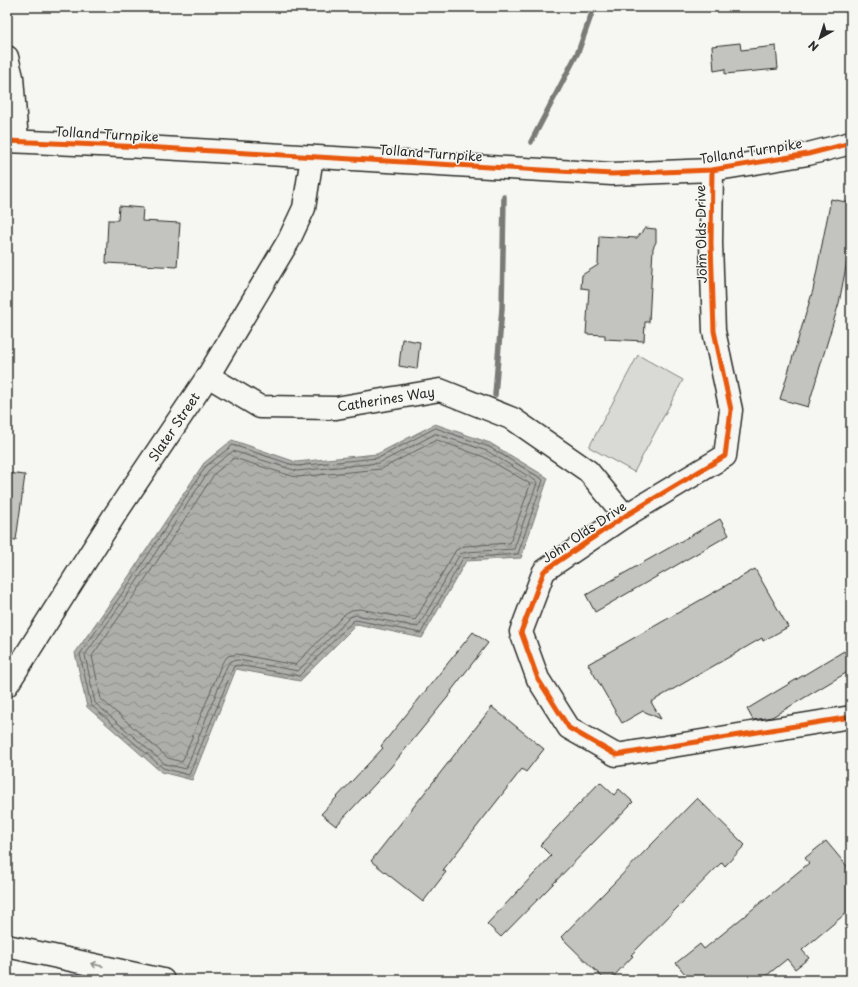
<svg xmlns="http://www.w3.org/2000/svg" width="858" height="987" font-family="'Playpen Sans',sans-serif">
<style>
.pitch{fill:#d9d9d5;stroke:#828280}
.water{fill:url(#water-waves);stroke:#7a7a78}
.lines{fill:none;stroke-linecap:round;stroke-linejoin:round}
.shore{stroke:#5f5f5e;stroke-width:1}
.stream{stroke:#7a7a78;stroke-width:5.5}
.building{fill:#c3c3c0;stroke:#2b2b2b}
.minor-casing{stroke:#2b2b2b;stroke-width:25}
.highway-casing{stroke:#2b2b2b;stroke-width:25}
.minor{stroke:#f6f6f2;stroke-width:22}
.highway{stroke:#f6f6f2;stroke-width:22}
.cycleway-casing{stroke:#f6f6f2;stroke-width:8}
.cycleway{stroke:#e8590c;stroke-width:5}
.oneway{stroke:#90908e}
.labels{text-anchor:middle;stroke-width:3;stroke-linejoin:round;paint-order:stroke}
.street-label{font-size:13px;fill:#2b2b2b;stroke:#f6f6f2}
</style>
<defs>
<pattern id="water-waves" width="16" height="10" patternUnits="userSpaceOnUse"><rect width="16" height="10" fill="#aeaeab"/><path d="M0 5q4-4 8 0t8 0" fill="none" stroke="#8e8e8b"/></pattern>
</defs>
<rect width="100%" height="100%" fill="#f6f6f2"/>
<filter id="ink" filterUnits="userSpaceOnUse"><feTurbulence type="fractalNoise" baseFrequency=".025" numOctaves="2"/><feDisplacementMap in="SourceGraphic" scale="8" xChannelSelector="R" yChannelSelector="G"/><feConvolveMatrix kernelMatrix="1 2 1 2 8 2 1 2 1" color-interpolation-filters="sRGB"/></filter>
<g filter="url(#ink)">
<polygon class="pitch" points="638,355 683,380 634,472 589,447"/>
<polygon class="water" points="435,424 490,443 548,478 521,558 466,561 422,638 357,624 300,681 236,669 192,780 161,772 87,707 75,653 129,576 204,463 232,440 296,462 377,454"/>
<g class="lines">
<g class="shore">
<polygon points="436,428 489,447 542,479 543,480 518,554 463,558 421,633 356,620 353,621 299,676 237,665 234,666 189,775 163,768 91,705 80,654 133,578 206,466 233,445 296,466 378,458"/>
<polygon points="436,434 487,451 536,481 537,483 514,549 466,552 460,554 418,627 356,615 350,617 298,671 238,660 231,661 227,666 186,769 165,764 95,703 85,655 137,581 210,469 233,451 297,471 379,463"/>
<polygon points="437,440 484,457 529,483 530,485 510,543 465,546 456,550 415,620 360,609 352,610 346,613 295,665 237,654 228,656 222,663 182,762 168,758 101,699 92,656 142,584 215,473 234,458 292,476 297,477 381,469"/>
</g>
<g class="stream">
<polyline points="531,142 578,52 594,7"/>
<polyline points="495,395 502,308 504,197"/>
</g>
</g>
<g class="building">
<polygon points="740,43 741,50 776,46 778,69 725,74 725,69 714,71 712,46"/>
<polygon points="831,199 851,203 851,241 839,303 808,407 780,399 813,290"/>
<polygon points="119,206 143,208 142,221 180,223 177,267 106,263 108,220 118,220"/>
<polygon points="645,228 656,229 656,242 653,248 649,322 645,322 644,341 605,339 605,335 586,334 589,289 581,288 582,275 598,265 599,236 637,238"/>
<polygon points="402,339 420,342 417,369 399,366"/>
<polygon points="7,473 25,475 16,540 7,540"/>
<polygon points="720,519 729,535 595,612 586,595"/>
<polygon points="755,569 788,627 763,641 762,638 651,702 661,719 643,711 622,723 588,664"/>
<polygon points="473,632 488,643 451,691 452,692 390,768 336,826 321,814 383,748 381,746"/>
<polygon points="844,651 851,663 851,670 772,717 753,720 747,709"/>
<polygon points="492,707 544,749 526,772 522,769 443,870 446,872 423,902 371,861"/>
<polygon points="600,782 614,795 619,789 633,802 501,937 487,924 551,856 540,845"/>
<polygon points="697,798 745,845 725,866 722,862 631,955 633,956 610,980 605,980 561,937"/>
<polygon points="826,841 851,871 851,909 802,950 809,958 795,969 787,959 761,980 690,980 676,963 700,944 704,949 809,863 805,858"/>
</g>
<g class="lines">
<g class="minor-casing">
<g id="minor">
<polyline points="7,57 12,77 17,141"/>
<polyline points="7,141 144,147 612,174 712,170 808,154 851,143"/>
<polyline points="712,170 711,243 714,331 731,410 725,456 625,516 544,571 521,632 538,679 569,728 616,755 851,717"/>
<polyline points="208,376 260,407 336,408 440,390 513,419 588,471 625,516"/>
<polyline points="7,685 114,516 208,376 289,240 304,208 312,157"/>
</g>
</g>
<g class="highway-casing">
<polyline id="highway" points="7,946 163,980"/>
</g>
<use href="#minor" class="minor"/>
<use href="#highway" class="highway"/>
<g class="cycleway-casing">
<g id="cycleway">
<polyline points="7,141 144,147 612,174 712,170 808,154 851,143"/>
<polyline points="712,170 711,243 714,331 731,410 725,456 625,516 544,571 521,632 538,679 569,728 616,755 851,717"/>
</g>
</g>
<use href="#cycleway" class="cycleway"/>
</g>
<defs><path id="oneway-shaft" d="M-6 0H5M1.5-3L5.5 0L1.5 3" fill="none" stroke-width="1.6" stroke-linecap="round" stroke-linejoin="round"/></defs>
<use class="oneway" href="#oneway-shaft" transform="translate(97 965) rotate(-167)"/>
</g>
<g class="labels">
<g class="street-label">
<text transform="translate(107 134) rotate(3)" y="5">Tolland Turnpike</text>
<text transform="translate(751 151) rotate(-9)" y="5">Tolland Turnpike</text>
<text transform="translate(431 153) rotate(4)" y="5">Tolland Turnpike</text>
<text transform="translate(701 234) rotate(-91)" y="5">John Olds Drive</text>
<text transform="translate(386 399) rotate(-9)" y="5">Catherines Way</text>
<text transform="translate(174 427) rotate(-56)" y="5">Slater Street</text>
<text transform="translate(584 532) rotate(-34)" y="5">John Olds Drive</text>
</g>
</g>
<rect width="858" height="987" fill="none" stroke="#f6f6f2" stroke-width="24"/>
<rect x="12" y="12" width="834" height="963" fill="none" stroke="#2b2b2b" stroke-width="1.5" filter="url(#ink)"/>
<g transform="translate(820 38) rotate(219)" stroke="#f6f6f2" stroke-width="3" paint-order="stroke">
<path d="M0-3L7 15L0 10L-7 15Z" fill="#2b2b2b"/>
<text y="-6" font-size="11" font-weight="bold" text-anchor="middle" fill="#2b2b2b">N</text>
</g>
</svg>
